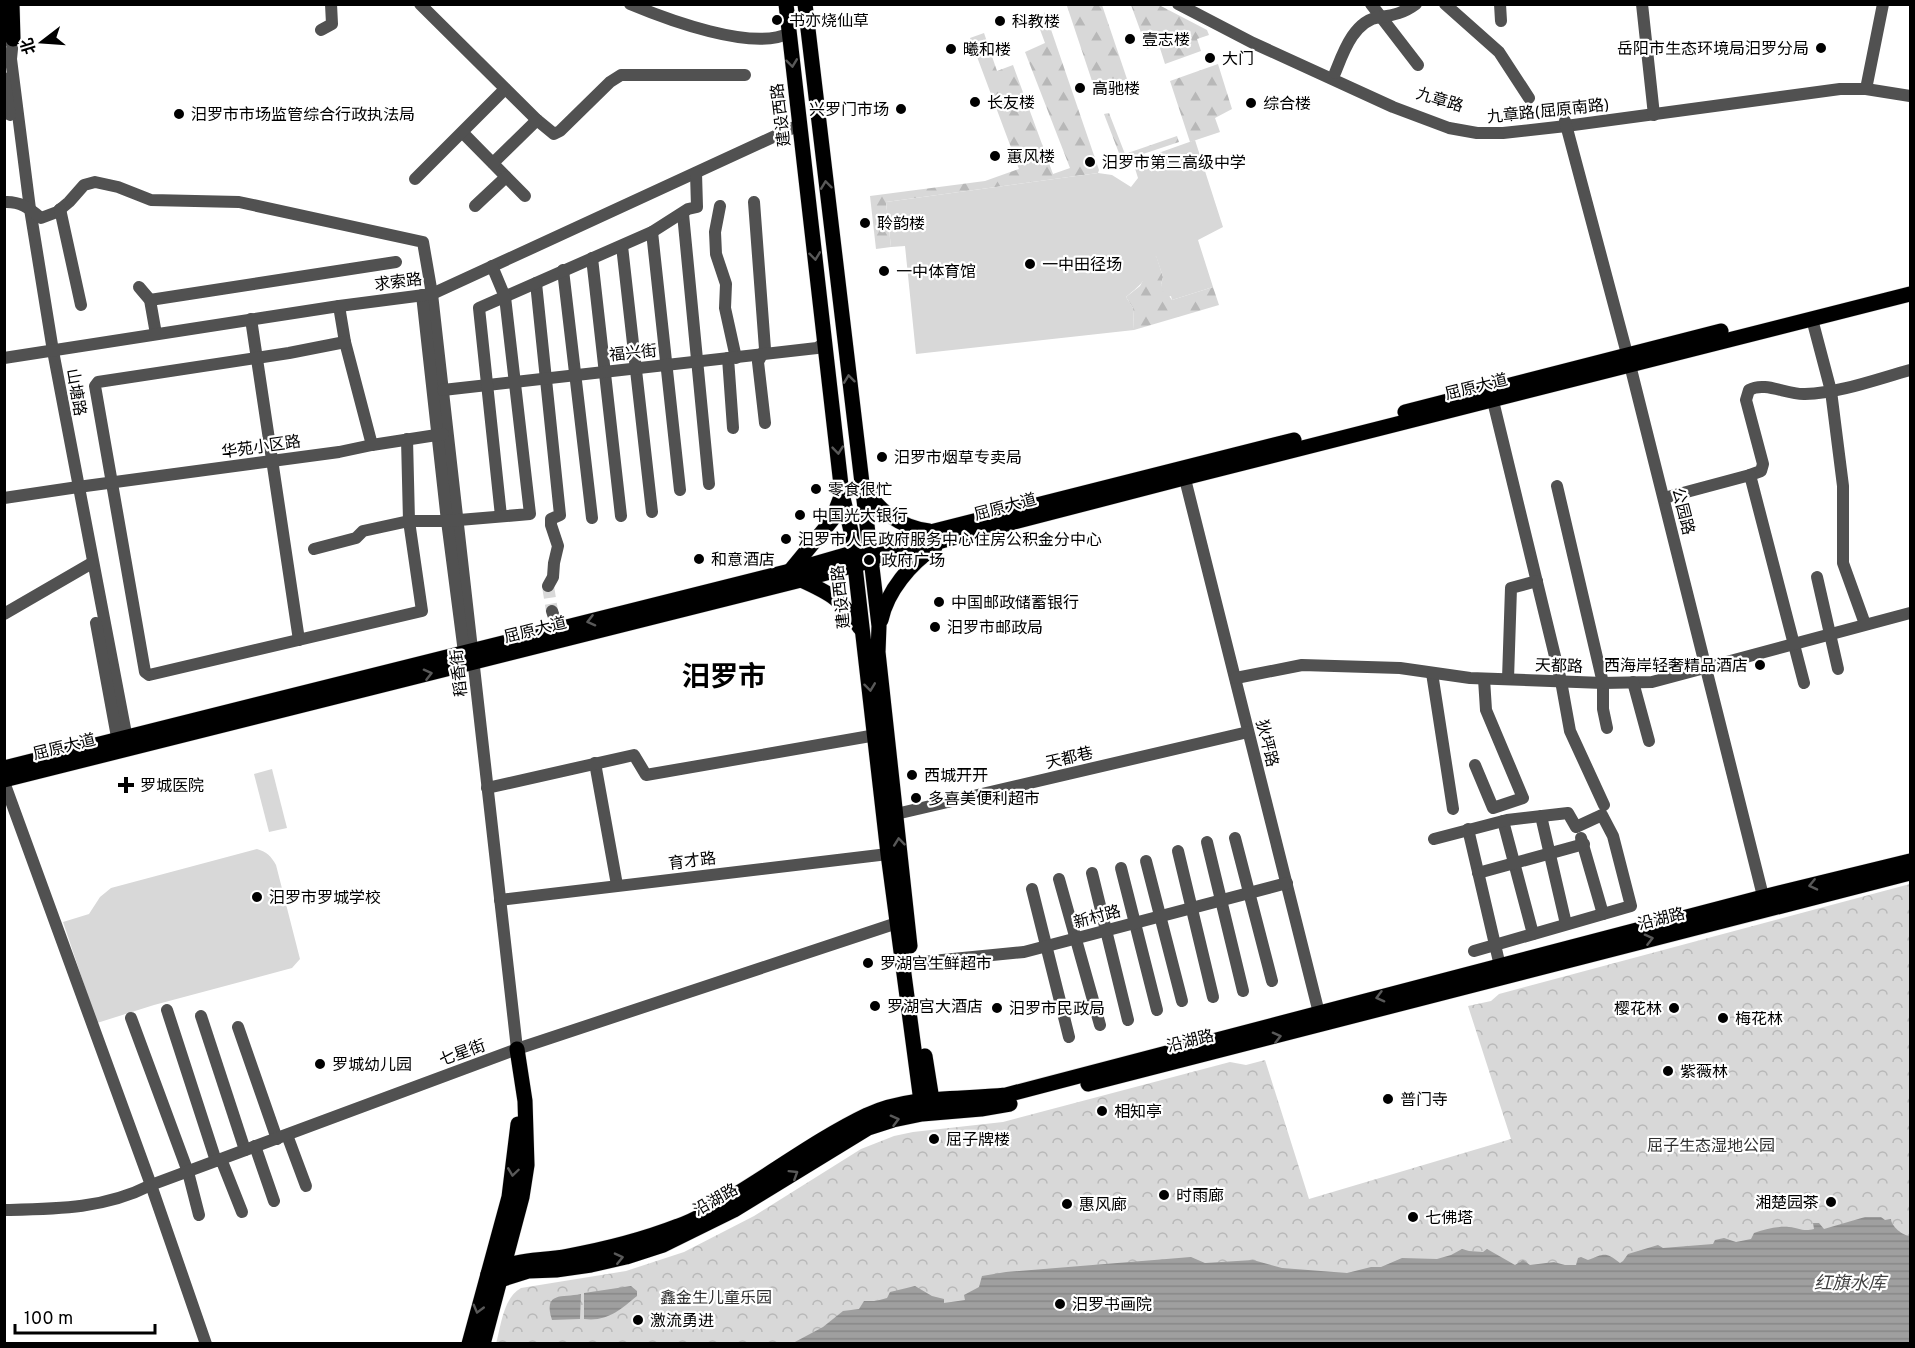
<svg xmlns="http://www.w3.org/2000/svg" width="1915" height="1348" font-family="Overpass,'Noto Sans SC',sans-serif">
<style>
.forest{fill:url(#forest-firs)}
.park{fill:url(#park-crowns)}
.pitch{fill:#d8d8d8}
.water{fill:url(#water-rules)}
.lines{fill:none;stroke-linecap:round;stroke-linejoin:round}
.minor-tunnel{stroke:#d9d9d9;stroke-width:12;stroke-dasharray:12 6;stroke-linecap:butt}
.major-casing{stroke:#dbdbdb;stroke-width:16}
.minor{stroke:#515151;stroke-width:12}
.major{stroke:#000;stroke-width:15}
.oneway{stroke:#595959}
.poi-dot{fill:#000;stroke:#fff;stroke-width:2}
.labels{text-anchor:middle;stroke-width:4.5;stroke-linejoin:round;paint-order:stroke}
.poi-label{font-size:16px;fill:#000;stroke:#fff;text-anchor:start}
.street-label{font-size:16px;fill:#000;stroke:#fff}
.park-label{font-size:16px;fill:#2f2f2f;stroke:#fff}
.water-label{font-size:18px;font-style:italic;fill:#404040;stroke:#fff}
.town-label{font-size:28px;font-weight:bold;fill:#000;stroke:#fff}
</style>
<defs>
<pattern id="forest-firs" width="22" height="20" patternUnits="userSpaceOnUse" patternTransform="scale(1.5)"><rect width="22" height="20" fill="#d8d8d8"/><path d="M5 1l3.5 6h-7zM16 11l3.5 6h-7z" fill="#b8b8b8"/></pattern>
<pattern id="park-crowns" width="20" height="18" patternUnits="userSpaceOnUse" patternTransform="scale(1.5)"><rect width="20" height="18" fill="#d8d8d8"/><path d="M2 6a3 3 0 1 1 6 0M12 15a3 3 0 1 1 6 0" fill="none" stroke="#b8b8b8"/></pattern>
<pattern id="water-rules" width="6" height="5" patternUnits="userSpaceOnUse" patternTransform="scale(1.5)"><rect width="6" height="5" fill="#9f9f9f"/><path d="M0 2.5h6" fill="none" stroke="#878787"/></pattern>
</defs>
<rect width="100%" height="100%" fill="#fff"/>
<g class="forest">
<polygon points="1073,4 1102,5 1127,79 1095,90 1067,6"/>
<polygon points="1131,5 1159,5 1207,30 1209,35 1197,39 1201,51 1165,64 1159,45 1147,49"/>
<polygon points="1045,12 1099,170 1098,173 886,202 891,247 876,249 870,196 985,181 1019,169 970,38 984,33 997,71 1013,65 1053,174 1070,168 1025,52 1045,43 1038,24"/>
<polygon points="1218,64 1232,109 1215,118 1220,132 1190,142 1170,81"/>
<polygon points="1109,113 1125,154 1177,136 1179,142 1122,161 1104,114"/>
<polygon points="1156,255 1163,277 1161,285 1172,300 1213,287 1219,305 1134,330 1133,308 1126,297 1140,286"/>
</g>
<path class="park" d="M1910,884V1343L496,1344C501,1326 503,1298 521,1288L626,1271L684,1252L754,1216L861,1149L894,1136L913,1132L1003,1122L1230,1062L1246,1065L1265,1060L1309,1199L1511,1139L1468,1006L1491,1001L1499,994Z"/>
<g class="pitch">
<path d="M1195,140L1223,227L1198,240L1213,287L1172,300L1171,296L1165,298L1161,285L1163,277L1156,256C1148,278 1143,283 1126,297L1133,308L1134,330L916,354L905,246L891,247L886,202L1098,173L1112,175L1131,187L1138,178L1133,162Z"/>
<polygon points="272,769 287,828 269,832 254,774"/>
<path d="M257,849C267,852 271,856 276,865L300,959L292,968L154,1005L97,1023L63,922L89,914L100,897L111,888Z"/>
</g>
<g class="water">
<path d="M1865,1217H1881L1885,1220L1891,1219C1891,1226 1903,1236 1910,1236V1343H793L823,1327L843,1311L859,1309L864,1301H876L887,1298L890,1292L915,1286L932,1296L944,1299V1303L965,1300L964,1295L979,1287L982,1276L1006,1272L1191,1257L1205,1263L1253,1260L1282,1268L1347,1273L1371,1267H1381L1402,1258L1437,1259L1451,1255L1462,1249L1469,1251L1483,1252L1487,1249L1515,1265L1523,1260L1530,1265L1554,1262L1565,1265H1576L1578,1258L1581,1257L1588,1260C1604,1254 1605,1251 1620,1263L1623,1261L1628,1254L1658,1245L1663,1248L1713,1244L1715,1240L1724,1238L1736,1242L1751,1239L1754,1233C1764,1229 1778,1226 1789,1227C1799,1228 1803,1232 1814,1229L1813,1223H1819L1824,1229Z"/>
<path d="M631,1286L637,1291V1296C620,1310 607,1322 584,1319V1293Z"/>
<path d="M581,1294L580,1319L552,1320C543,1291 562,1298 581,1294Z"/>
</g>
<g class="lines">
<polyline class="minor-tunnel" points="548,586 552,611"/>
<g class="major-casing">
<g id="major">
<polyline points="12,4 13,39"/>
<polyline points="786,4 842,494 851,531 888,854 922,1109"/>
<polyline points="805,4 879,626 878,652 910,946"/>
<polyline points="1405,412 1721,331"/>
<path d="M863,484C876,510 900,527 929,531"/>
<polyline points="790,571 832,520 842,494"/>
<path d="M801,580C832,594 842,600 860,628"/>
<path d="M881,620C887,591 911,563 935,547"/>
<polyline points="4,768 790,571 887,543 1294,440"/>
<polyline points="4,780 801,580 945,540 1184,478 1910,294"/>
<polyline points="925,1056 933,1106"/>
<polyline points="1088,1084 1910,873"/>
<path d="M488,1274C519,1257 536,1262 568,1256C606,1249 642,1240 678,1226C699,1219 719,1205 738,1193C779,1168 823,1136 867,1115C912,1095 959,1100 1006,1095L1763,897L1910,861"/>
<polyline points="500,1280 528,1271 556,1270 591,1265 626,1257 663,1245 734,1210 868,1128 893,1120 922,1114 981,1109 1010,1104"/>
<polyline points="469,1344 509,1197 518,1124"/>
<polyline points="483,1344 522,1197 527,1165 525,1101 517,1049"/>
</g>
</g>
<g class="minor">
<polyline points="420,4 537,120 554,134 560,131 610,82 621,75 745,75"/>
<path d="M630,4C666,19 753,52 789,33"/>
<polyline points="1178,4 1253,43 1393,107 1449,128 1477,133 1503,133 1566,126 1840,89 1866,89 1910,96"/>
<polyline points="1371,4 1418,65"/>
<polyline points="1445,4 1499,52 1529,98"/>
<polyline points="1500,4 1501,21"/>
<polyline points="1642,4 1654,115"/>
<polyline points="321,30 332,24 331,4"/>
<polyline points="4,40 13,39 11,59 30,209 53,351 128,744"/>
<path d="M1335,73C1343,53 1354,20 1380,17C1394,15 1404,13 1416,4"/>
<polyline points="4,78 10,115"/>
<polyline points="1866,89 1883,4"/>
<polyline points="1565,121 1630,365 1765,904"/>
<polyline points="463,133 525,196"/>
<polyline points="493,163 537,120"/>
<polyline points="415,179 505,89"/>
<path d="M4,202C20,201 29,208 41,218L57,212L69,202L84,185L95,182L118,187L151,200L239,202L423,242L432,294L517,1049"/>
<polyline points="754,202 765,349 758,362 765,423"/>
<polyline points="475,206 506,177"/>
<polyline points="720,206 715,232 716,254 726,284 725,308 736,358"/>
<polyline points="60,209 81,305"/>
<polyline points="683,214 709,484"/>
<polyline points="652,232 680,490"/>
<polyline points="622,246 652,512"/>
<polyline points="592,258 621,516"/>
<polyline points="563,270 592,518"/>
<polyline points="536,283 560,515 551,519 551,525 558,546 554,563 553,577 548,586"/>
<polyline points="139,287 150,300 156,334"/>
<polyline points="422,295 447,521 465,660"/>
<polyline points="150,300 396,262"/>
<polyline points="339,306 345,342 372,445"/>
<polyline points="251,319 299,640"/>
<polyline points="1812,319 1831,391 1843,486 1843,563 1865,624"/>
<polyline points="345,342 289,353 98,382 95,386 145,672 149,675 422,611 409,521 407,439"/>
<polyline points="4,358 339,306 432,294 799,125"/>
<polyline points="728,358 733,428"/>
<polyline points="443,390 817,348 826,342"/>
<polyline points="1493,401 1561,681 1570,731 1604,805"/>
<polyline points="1183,471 1321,1021"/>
<path d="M1750,475L1761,471L1763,464L1746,400L1749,390C1765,381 1787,395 1805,394C1840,393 1877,379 1910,370"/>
<polyline points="1557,486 1603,683 1603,709 1607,728"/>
<polyline points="4,498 78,487 339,452 372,445 443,434"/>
<polyline points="1664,498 1750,475 1804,683"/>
<polyline points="501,516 479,308 652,232 688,209 697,207 696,173"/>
<polyline points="314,549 356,538 363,531 409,521 447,521 530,514 505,297 492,266"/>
<polyline points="1817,577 1838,669"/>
<polyline points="552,611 558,629"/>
<polyline points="4,614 92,563"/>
<polyline points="96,623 119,748"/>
<polyline points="1432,673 1453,809"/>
<polyline points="1236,678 1302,665 1400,668 1470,678 1603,683 1652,682 1910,613"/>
<polyline points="1508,679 1511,588 1537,581"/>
<polyline points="1633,682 1649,741"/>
<polyline points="595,763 617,885"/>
<polyline points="1475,765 1493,808 1523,798 1486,710 1484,679"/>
<polyline points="4,782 151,1185 206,1344"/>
<polyline points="487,788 634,755 646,775 876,735"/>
<polyline points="896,814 1248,732"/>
<polyline points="1541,816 1566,924"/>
<polyline points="1503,821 1533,934"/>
<polyline points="1468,829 1500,966"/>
<polyline points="1235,838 1272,981"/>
<polyline points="1581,838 1603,914"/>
<polyline points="1434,839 1507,820 1568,813 1576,827 1602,815 1613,836 1631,906 1474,951"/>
<polyline points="1207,842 1243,991"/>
<polyline points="1178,851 1213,997"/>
<polyline points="1146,861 1182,1001"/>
<polyline points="1121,868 1157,1010"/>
<polyline points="1092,873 1128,1020"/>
<polyline points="1478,873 1584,844"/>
<polyline points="1059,879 1100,1025"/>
<polyline points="1032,889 1069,1037"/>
<polyline points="500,900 888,854"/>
<polyline points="912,963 1024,952 1287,883"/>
<polyline points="167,1010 216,1161"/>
<polyline points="201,1016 245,1150"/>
<polyline points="131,1018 188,1172 199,1215"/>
<polyline points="238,1027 277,1139"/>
<polyline points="287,1135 306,1186"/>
<polyline points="255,1146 274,1201"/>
<polyline points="221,1159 242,1212"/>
<path d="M4,1210C56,1209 104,1209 151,1185L517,1049L897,923"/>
</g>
<use href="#major" class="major"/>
</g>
<defs><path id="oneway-chevron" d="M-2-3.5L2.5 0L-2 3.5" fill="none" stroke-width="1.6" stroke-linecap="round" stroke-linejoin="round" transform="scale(1.5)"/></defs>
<g class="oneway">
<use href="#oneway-chevron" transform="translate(792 63) rotate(83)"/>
<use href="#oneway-chevron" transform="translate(826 185) rotate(-97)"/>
<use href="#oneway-chevron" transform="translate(815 256) rotate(83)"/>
<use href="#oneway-chevron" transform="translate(849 379) rotate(-97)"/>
<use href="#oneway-chevron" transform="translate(838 450) rotate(84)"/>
<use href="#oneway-chevron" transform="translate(591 621) rotate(166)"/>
<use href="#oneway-chevron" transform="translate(428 674) rotate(-14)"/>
<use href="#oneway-chevron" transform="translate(870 687) rotate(83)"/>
<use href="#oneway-chevron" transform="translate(899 842) rotate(-96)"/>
<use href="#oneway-chevron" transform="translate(1813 885) rotate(167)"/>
<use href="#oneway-chevron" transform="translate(1649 939) rotate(-14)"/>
<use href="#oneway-chevron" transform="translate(1380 997) rotate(165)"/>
<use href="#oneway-chevron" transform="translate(1277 1037) rotate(-14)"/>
<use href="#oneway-chevron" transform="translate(895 1120) rotate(-15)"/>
<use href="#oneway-chevron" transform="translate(513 1172) rotate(98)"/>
<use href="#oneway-chevron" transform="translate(794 1174) rotate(-32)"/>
<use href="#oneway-chevron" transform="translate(619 1258) rotate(-13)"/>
<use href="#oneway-chevron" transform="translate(478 1309) rotate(105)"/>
</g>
<g class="poi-dot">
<circle cx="777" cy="20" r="6"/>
<circle cx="1000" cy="21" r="6"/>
<circle cx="1130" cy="39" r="6"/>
<circle cx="1821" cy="48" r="6"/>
<circle cx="951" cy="49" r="6"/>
<circle cx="1210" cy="58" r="6"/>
<circle cx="1080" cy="88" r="6"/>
<circle cx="975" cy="102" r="6"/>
<circle cx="1251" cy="103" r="6"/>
<circle cx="901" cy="109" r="6"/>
<circle cx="179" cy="114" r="6"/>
<circle cx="995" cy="156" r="6"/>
<circle cx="1090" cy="162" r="6"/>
<circle cx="865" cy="223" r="6"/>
<circle cx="1030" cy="264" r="6"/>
<circle cx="884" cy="271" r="6"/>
<circle cx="882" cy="457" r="6"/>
<circle cx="816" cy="489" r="6"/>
<circle cx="800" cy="515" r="6"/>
<circle cx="786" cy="539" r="6"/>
<circle cx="699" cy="559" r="6"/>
<circle cx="869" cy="560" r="6"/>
<circle cx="939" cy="602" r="6"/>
<circle cx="935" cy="627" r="6"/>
<circle cx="1760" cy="665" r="6"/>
<circle cx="912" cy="775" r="6"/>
<path d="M123 776h6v6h6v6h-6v6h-6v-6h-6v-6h6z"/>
<circle cx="916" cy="798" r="6"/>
<circle cx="257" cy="897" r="6"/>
<circle cx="868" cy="963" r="6"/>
<circle cx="875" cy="1006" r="6"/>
<circle cx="997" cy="1008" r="6"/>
<circle cx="1674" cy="1008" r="6"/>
<circle cx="1723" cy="1018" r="6"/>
<circle cx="320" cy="1064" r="6"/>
<circle cx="1668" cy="1071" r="6"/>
<circle cx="1388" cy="1099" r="6"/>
<circle cx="1102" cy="1111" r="6"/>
<circle cx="934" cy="1139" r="6"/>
<circle cx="1164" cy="1195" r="6"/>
<circle cx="1831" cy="1202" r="6"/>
<circle cx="1067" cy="1204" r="6"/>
<circle cx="1413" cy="1217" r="6"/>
<circle cx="1060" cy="1304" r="6"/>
<circle cx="638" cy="1320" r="6"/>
</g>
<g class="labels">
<g class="poi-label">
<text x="789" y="26">书亦烧仙草</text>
<text x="1012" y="27">科教楼</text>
<text x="1142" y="45">壹志楼</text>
<text x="1809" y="54" text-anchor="end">岳阳市生态环境局汨罗分局</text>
<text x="963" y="55">曦和楼</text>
<text x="1222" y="64">大门</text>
<text x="1092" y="94">高驰楼</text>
<text x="987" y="108">长友楼</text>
<text x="1263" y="109">综合楼</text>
<text x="889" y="115" text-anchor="end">兴罗门市场</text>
<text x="191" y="120">汨罗市市场监管综合行政执法局</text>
<text x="1007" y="162">蕙风楼</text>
<text x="1102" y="168">汨罗市第三高级中学</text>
<text x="877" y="229">聆韵楼</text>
<text x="1042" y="270">一中田径场</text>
<text x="896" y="277">一中体育馆</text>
<text x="894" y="463">汨罗市烟草专卖局</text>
<text x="828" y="495">零食很忙</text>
<text x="812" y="521">中国光大银行</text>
<text x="798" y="545">汨罗市人民政府服务中心住房公积金分中心</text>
<text x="711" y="565">和意酒店</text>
<text x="881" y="566">政府广场</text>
<text x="951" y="608">中国邮政储蓄银行</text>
<text x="947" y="633">汨罗市邮政局</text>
<text x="1748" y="671" text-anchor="end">西海岸轻奢精品酒店</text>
<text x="924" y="781">西城开开</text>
<text x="140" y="791">罗城医院</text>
<text x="928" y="804">多喜美便利超市</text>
<text x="269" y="903">汨罗市罗城学校</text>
<text x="880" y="969">罗湖宫生鲜超市</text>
<text x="887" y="1012">罗湖宫大酒店</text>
<text x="1009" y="1014">汨罗市民政局</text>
<text x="1662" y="1014" text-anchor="end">樱花林</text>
<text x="1735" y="1024">梅花林</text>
<text x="332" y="1070">罗城幼儿园</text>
<text x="1680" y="1077">紫薇林</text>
<text x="1400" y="1105">普门寺</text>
<text x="1114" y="1117">相知亭</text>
<text x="946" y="1145">屈子牌楼</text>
<text x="1176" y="1201">时雨廊</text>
<text x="1819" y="1208" text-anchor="end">湘楚园·茶</text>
<text x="1079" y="1210">惠风廊</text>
<text x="1425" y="1223">七佛塔</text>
<text x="1072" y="1310">汨罗书画院</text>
<text x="650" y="1326">激流勇进</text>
</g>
<g class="street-label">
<text transform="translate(1440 99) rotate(17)" y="6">九章路</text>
<text transform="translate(1548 110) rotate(-6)" y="6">九章路(屈原南路)</text>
<text transform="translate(780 115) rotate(-97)" y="6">建设西路</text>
<text transform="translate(398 281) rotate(-7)" y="6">求索路</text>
<text transform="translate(633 352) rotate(-6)" y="6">福兴街</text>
<text transform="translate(1476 386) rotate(-14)" y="6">屈原大道</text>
<text transform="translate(77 392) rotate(80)" y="6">山塘路</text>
<text transform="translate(261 446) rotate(-8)" y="6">华苑小区路</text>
<text transform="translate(1005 506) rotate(-15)" y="6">屈原大道</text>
<text transform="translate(1684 511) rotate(76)" y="6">公园路</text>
<text transform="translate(840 597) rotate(-96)" y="6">建设西路</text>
<text transform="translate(535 629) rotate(-14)" y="6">屈原大道</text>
<text transform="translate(1559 665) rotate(2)" y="6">天都路</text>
<text transform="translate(458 673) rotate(-96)" y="6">稻香街</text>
<text transform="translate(1268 743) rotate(76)" y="6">狄坪路</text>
<text transform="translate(64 746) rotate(-14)" y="6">屈原大道</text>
<text transform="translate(1069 757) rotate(-13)" y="6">天都巷</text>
<text transform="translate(692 860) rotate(-7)" y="6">育才路</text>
<text transform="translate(1097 916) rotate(-15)" y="6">新村路</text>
<text transform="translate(1661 918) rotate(-14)" y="6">沿湖路</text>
<text transform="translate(1190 1040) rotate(-14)" y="6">沿湖路</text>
<text transform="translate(462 1052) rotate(-20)" y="6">七星街</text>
<text transform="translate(715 1199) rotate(-29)" y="6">沿湖路</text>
</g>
<g class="park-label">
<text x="1711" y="1151">屈子生态湿地公园</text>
<text x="716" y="1303">鑫金生儿童乐园</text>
</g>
<g class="water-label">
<text x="1850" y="1289">红旗水库</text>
</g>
<g class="town-label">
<text x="724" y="686">汨罗市</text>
</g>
</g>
<rect width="1915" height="1348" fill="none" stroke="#000000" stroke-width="12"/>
<g transform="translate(42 42) rotate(253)" stroke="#ffffff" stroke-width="4.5" paint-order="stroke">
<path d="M0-4.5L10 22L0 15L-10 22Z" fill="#000000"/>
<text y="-9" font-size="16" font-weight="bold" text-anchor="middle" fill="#000000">北</text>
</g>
<path d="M15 1324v9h140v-9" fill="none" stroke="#000000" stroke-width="3"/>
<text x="24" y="1324" font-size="18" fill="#000000" stroke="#ffffff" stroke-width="4.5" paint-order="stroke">100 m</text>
</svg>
